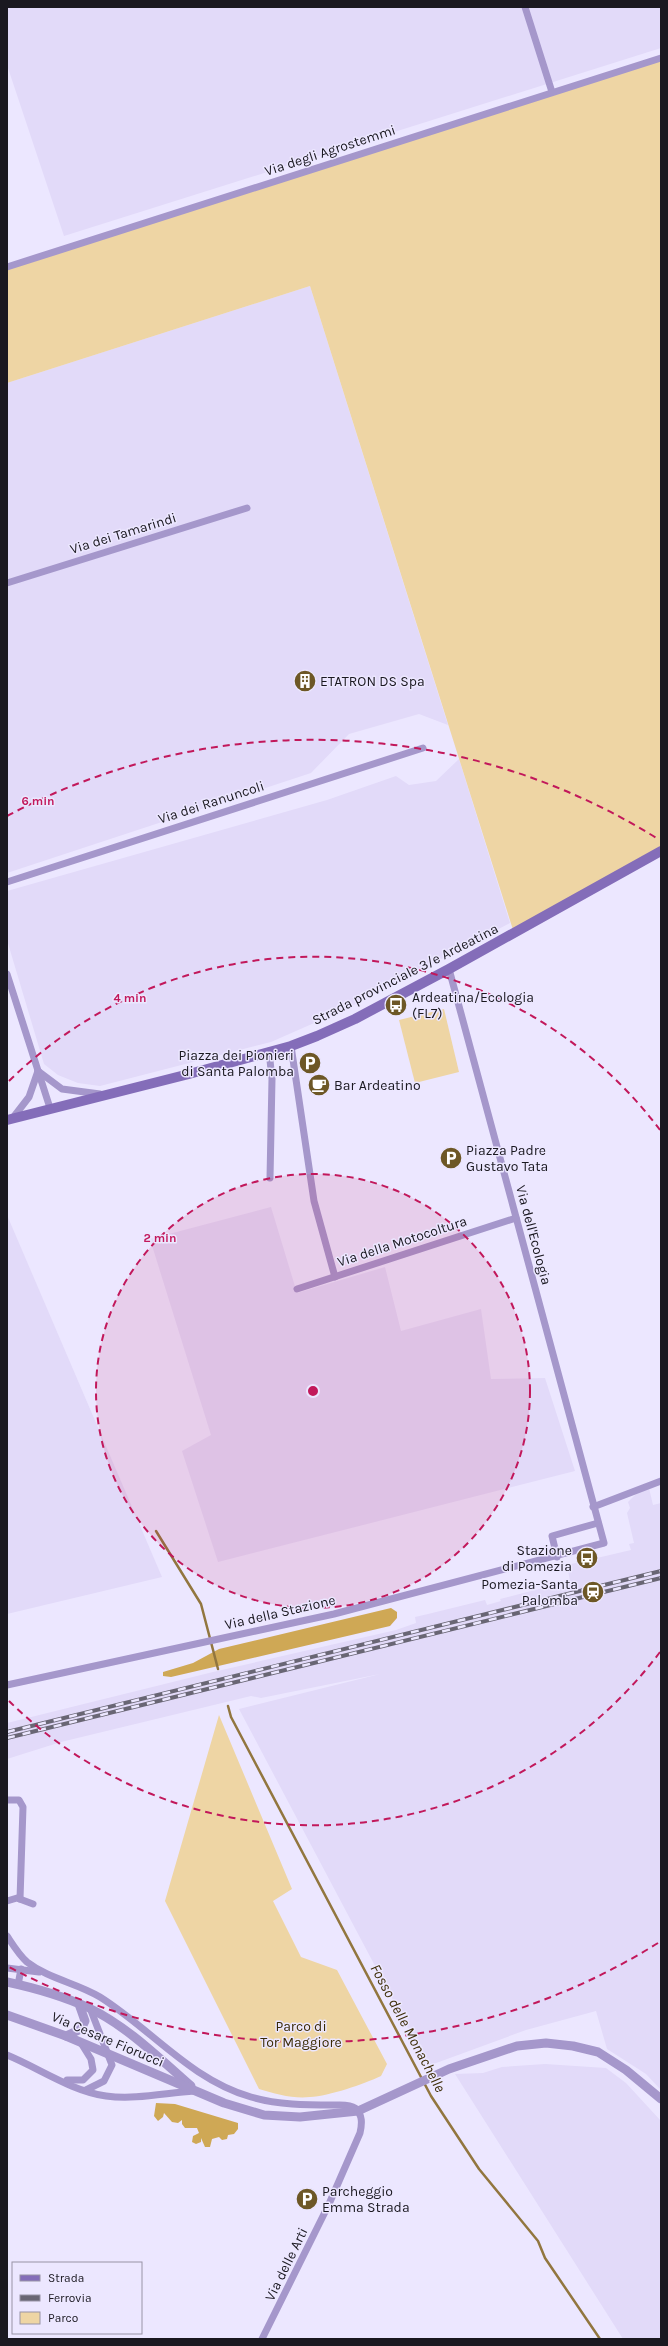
<svg xmlns="http://www.w3.org/2000/svg" width="668" height="2346" font-family="Karla,sans-serif">
<style>
.built{fill:#e2daf9}
.green{fill:#eed5a4}
.forest{fill:#cfa855}
.lines{fill:none;stroke-linecap:round;stroke-linejoin:round}
.stream{stroke:#92763f;stroke-width:2.5}
.minor{stroke:#a597cb;stroke-width:7}
.tertiary{stroke:#a597cb;stroke-width:9}
.secondary{stroke:#846db9;stroke-width:10}
.rail-casing{stroke:#696674;stroke-width:4}
.rail{stroke:#ece7ff;stroke-width:2.5;stroke-dasharray:8;stroke-linecap:butt}
.ring{fill:none;stroke:#c2185b;stroke-width:2;stroke-dasharray:7 5}
.labels{text-anchor:middle;stroke-width:3;stroke-linejoin:round;paint-order:stroke}
.street-label{font-size:14px;fill:#1a1820;stroke:#ece7ff}
.poi-label{font-size:14px;fill:#1a1820;stroke:#ece7ff;text-anchor:start}
.park-label{font-size:14px;fill:#3a2a04;stroke:#ece7ff}
.water-label{font-size:15px;font-style:italic;fill:#3e2e09;stroke:#ece7ff}
.centre{fill:#c2185b;stroke:#ece7ff;stroke-width:2}
.ring-label{font-size:12px;text-anchor:middle;font-weight:bold;fill:#c2185b;stroke:#ece7ff;stroke-width:3;stroke-linejoin:round;paint-order:stroke}
</style>
<rect width="100%" height="100%" fill="#ece7ff"/>
<g class="built">
<polygon points="7,7 661,7 661,48 64,236 7,65"/>
<polygon points="310,286 448,725 419,714 349,734 311,773 7,873 7,383"/>
<polygon points="459,759 510,923 346,1009 271,1042 100,1086 78,1083 58,1075 44,1064 7,940 7,891 327,800 396,776 409,785 436,781"/>
<polygon points="271,1207 297,1293 385,1267 401,1331 481,1309 491,1379 545,1378 575,1471 218,1562 182,1451 211,1435 150,1239"/>
<polygon points="7,1215 162,1577 7,1614"/>
<polygon points="649,1488 653,1505 661,1503 661,2090 646,2074 607,2049 596,2011 526,2030 428,2066 239,1709 380,1674 261,1698 251,1696 61,1742 7,1759 7,1723 213,1672 396,1630 416,1623 415,1617 428,1614 485,1600 487,1605 501,1601 500,1599 570,1581 567,1565 631,1550 629,1544 634,1543 627,1513 630,1508 628,1502 636,1494"/>
<polygon points="545,2064 606,2068 626,2083 661,2121 661,2339 623,2339 455,2074 483,2073 502,2067"/>
</g>
<g class="green">
<polygon points="661,58 661,851 514,933 310,286 7,383 7,267"/>
<polygon points="444,1009 459,1072 415,1083 399,1020"/>
<path d="M219,1715L292,1889L273,1901L301,1957L337,1970L387,2064L381,2076C364,2084 329,2096 310,2097C294,2099 275,2094 259,2089L165,1901Z"/>
</g>
<g class="forest">
<polygon points="391,1608 397,1612 397,1618 390,1626 171,1677 163,1676 163,1672 193,1663 219,1649"/>
<polygon points="156,2103 175,2104 238,2123 238,2129 234,2134 228,2135 227,2139 222,2140 219,2137 212,2139 210,2147 205,2147 201,2138 201,2142 196,2144 192,2142 193,2136 199,2133 197,2128 185,2128 182,2124 182,2120 178,2123 172,2122 164,2113 163,2117 158,2121 154,2116"/>
</g>
<g class="lines">
<g class="stream">
<polyline points="156,1531 201,1604 218,1669"/>
<polyline points="228,1706 231,1717 431,2096 479,2169 538,2241 545,2258 600,2339"/>
</g>
<g class="minor">
<polyline points="525,7 552,92"/>
<polyline points="7,267 661,58"/>
<polyline points="7,583 247,508"/>
<polyline points="7,882 423,748"/>
<polyline points="7,974 50,1108"/>
<polyline points="291,1046 314,1201 335,1277"/>
<polyline points="269,1051 272,1079 270,1178"/>
<polyline points="38,1071 62,1089 100,1094"/>
<polyline points="12,1119 29,1097 38,1071"/>
<polyline points="297,1289 516,1218"/>
<polyline points="593,1507 661,1481"/>
<polyline points="557,1557 552,1536 598,1523"/>
<polyline points="7,1685 334,1614 604,1543 449,969"/>
<polyline points="7,1800 19,1800 23,1807 20,1899"/>
<polyline points="7,1901 17,1898 33,1904"/>
<path d="M7,1936C13,1945 19,1955 27,1962C49,1979 77,1983 100,1997C151,2029 191,2080 251,2097C278,2105 306,2105 334,2105C341,2105 350,2104 355,2108C363,2115 362,2124 360,2133L329,2204L262,2339"/>
<polyline points="7,1968 39,1972"/>
<polyline points="18,1985 21,1969"/>
<path d="M7,2055C39,2068 71,2091 106,2096C135,2100 165,2093 194,2091"/>
<polyline points="67,2080 83,2080 93,2070 91,2059 81,2043"/>
<polyline points="86,2090 104,2081 112,2065 90,2008"/>
</g>
<g class="tertiary">
<path d="M7,1982C35,1988 63,1996 89,2008C127,2026 160,2059 191,2086"/>
<polyline points="7,2015 66,2036 224,2103 264,2115 300,2117 358,2111 449,2069 517,2046 546,2043 573,2046 598,2052 626,2070 661,2099"/>
<polyline points="66,2036 81,2029 85,2021 79,2004"/>
</g>
<polyline class="secondary" points="7,1120 189,1074 291,1046 317,1036 355,1019 449,969 661,851"/>
<g class="rail-casing">
<g id="rail">
<polyline points="7,1732 661,1571"/>
<polyline points="7,1738 661,1578"/>
</g>
</g>
<use href="#rail" class="rail"/>
</g>
<circle cx="313" cy="1391" r="217" fill="#c2185b" fill-opacity=".12"/>
<g class="ring">
<circle cx="313" cy="1391" r="217"/>
<path d="M660 1652A434 434 0 0 1 9 1701M9 1081A434 434 0 0 1 660 1130"/>
<path d="M658 1943A651 651 0 0 1 7 1966M7 816A651 651 0 0 1 658 839"/>
</g>
<defs>
<g id="building-disc" transform="scale(1.15)"><circle r="9.5" fill="#6d5726" stroke="#ece7ff"/><path d="M-4-6H4V6H1V3H-1V6H-4ZM-2.5-4.3h1.7v1.8h-1.7ZM.8-4.3h1.7v1.8H.8ZM-2.5-1h1.7V.8h-1.7ZM.8-1h1.7V.8H.8Z" fill="#fff"/></g>
<g id="bus-disc" transform="scale(1.15)"><circle r="9.5" fill="#6d5726" stroke="#ece7ff"/><path d="M-5-6H5V4H4V6H2V4H-2V6H-4V4H-5ZM-3.5-4V0h7V-4ZM-3.5 1.2v1.5H-2V1.2ZM2 1.2v1.5H3.5V1.2Z" fill="#fff"/></g>
<g id="parking-disc" transform="scale(1.15)"><circle r="9.5" fill="#6d5726" stroke="#ece7ff"/><path d="M-3.5-5.5H1a3.5 3.5 0 0 1 0 7H-1V5.5H-3.5ZM-1-3.4V-.6H.8a1.4 1.4 0 0 0 0-2.8Z" fill="#fff"/></g>
<g id="cafe-disc" transform="scale(1.15)"><circle r="9.5" fill="#6d5726" stroke="#ece7ff"/><path d="M-5.5-4.5H6V0H3Q3 3.5 0 3.5H-2.5Q-5.5 3.5-5.5 0ZM3-3.2v2h1.7v-2ZM-6 4.5H4V6H-6Z" fill="#fff"/></g>
<g id="station-disc" transform="scale(1.15)"><circle r="9.5" fill="#6d5726" stroke="#ece7ff"/><path d="M-3-6H3Q5-6 5-4V2Q5 4 3 4L4.5 6H3L1.5 4h-3L-3 6H-4.5L-3 4Q-5 4-5 2V-4Q-5-6-3-6ZM-3.5-4v3h7v-3ZM-3.5 1v1.5H-2V1ZM2 1v1.5H3.5V1Z" fill="#fff"/></g>
</defs>
<g fill-rule="evenodd">
<use href="#building-disc" x="305" y="681"/>
<use href="#bus-disc" x="396" y="1005"/>
<use href="#parking-disc" x="310" y="1063"/>
<use href="#cafe-disc" x="319" y="1085"/>
<use href="#parking-disc" x="451" y="1158"/>
<use href="#bus-disc" x="587" y="1558"/>
<use href="#station-disc" x="593" y="1592"/>
<use href="#parking-disc" x="307" y="2199"/>
</g>
<g class="labels">
<g class="street-label">
<text transform="translate(330 150) rotate(-18)" y="5">Via degli Agrostemmi</text>
<text transform="translate(123 533) rotate(-17)" y="5">Via dei Tamarindi</text>
<text transform="translate(211 802) rotate(-18)" y="5">Via dei Ranuncoli</text>
<text transform="translate(405 974) rotate(-27)" y="5">Strada provinciale 3/e Ardeatina</text>
<text transform="translate(534 1235) rotate(75)" y="5">Via dell'Ecologia</text>
<text transform="translate(402 1241) rotate(-18)" y="5">Via della Motocoltura</text>
<text transform="translate(280 1612) rotate(-13)" y="5">Via della Stazione</text>
<text transform="translate(108 2039) rotate(23)" y="5">Via Cesare Fiorucci</text>
<text transform="translate(286 2264) rotate(-64)" y="5">Via delle Arti</text>
</g>
<g class="poi-label">
<text x="320" y="686">ETATRON DS Spa</text>
<text x="412" y="1002">Ardeatina/Ecologia<tspan x="412" dy="16">(FL7)</tspan></text>
<text x="294" y="1060" text-anchor="end">Piazza dei Pionieri<tspan x="294" dy="16">di Santa Palomba</tspan></text>
<text x="334" y="1090">Bar Ardeatino</text>
<text x="466" y="1155">Piazza Padre<tspan x="466" dy="16">Gustavo Tata</tspan></text>
<text x="572" y="1555" text-anchor="end">Stazione<tspan x="572" dy="16">di Pomezia</tspan></text>
<text x="578" y="1589" text-anchor="end">Pomezia-Santa<tspan x="578" dy="16">Palomba</tspan></text>
<text x="322" y="2196">Parcheggio<tspan x="322" dy="16">Emma Strada</tspan></text>
</g>
<g class="park-label">
<text x="301" y="2031">Parco di<tspan x="301" dy="16">Tor Maggiore</tspan></text>
</g>
<g class="water-label">
<text transform="translate(408 2028) rotate(62)" y="5">Fosso delle Monachelle</text>
</g>
</g>
<circle cx="313" cy="1391" r="6" class="centre"/>
<g class="ring-label">
<text x="38" y="805">6 min</text>
<text x="130" y="1002">4 min</text>
<text x="160" y="1242">2 min</text>
</g>
<rect width="668" height="2346" fill="none" stroke="#1a1820" stroke-width="16"/>
<rect x="12" y="2262" width="130" height="72" fill="#ece7ff" stroke="#9894a6"/>
<rect x="20" y="2275" width="20" height="6" fill="#846db9" stroke="#9894a6"/>
<text x="48" y="2282" font-size="12" fill="#1a1820">Strada</text>
<rect x="20" y="2295" width="20" height="6" fill="#696674" stroke="#9894a6"/>
<text x="48" y="2302" font-size="12" fill="#1a1820">Ferrovia</text>
<rect x="20" y="2312" width="20" height="12" fill="#eed5a4" stroke="#9894a6"/>
<text x="48" y="2322" font-size="12" fill="#1a1820">Parco</text>
</svg>
